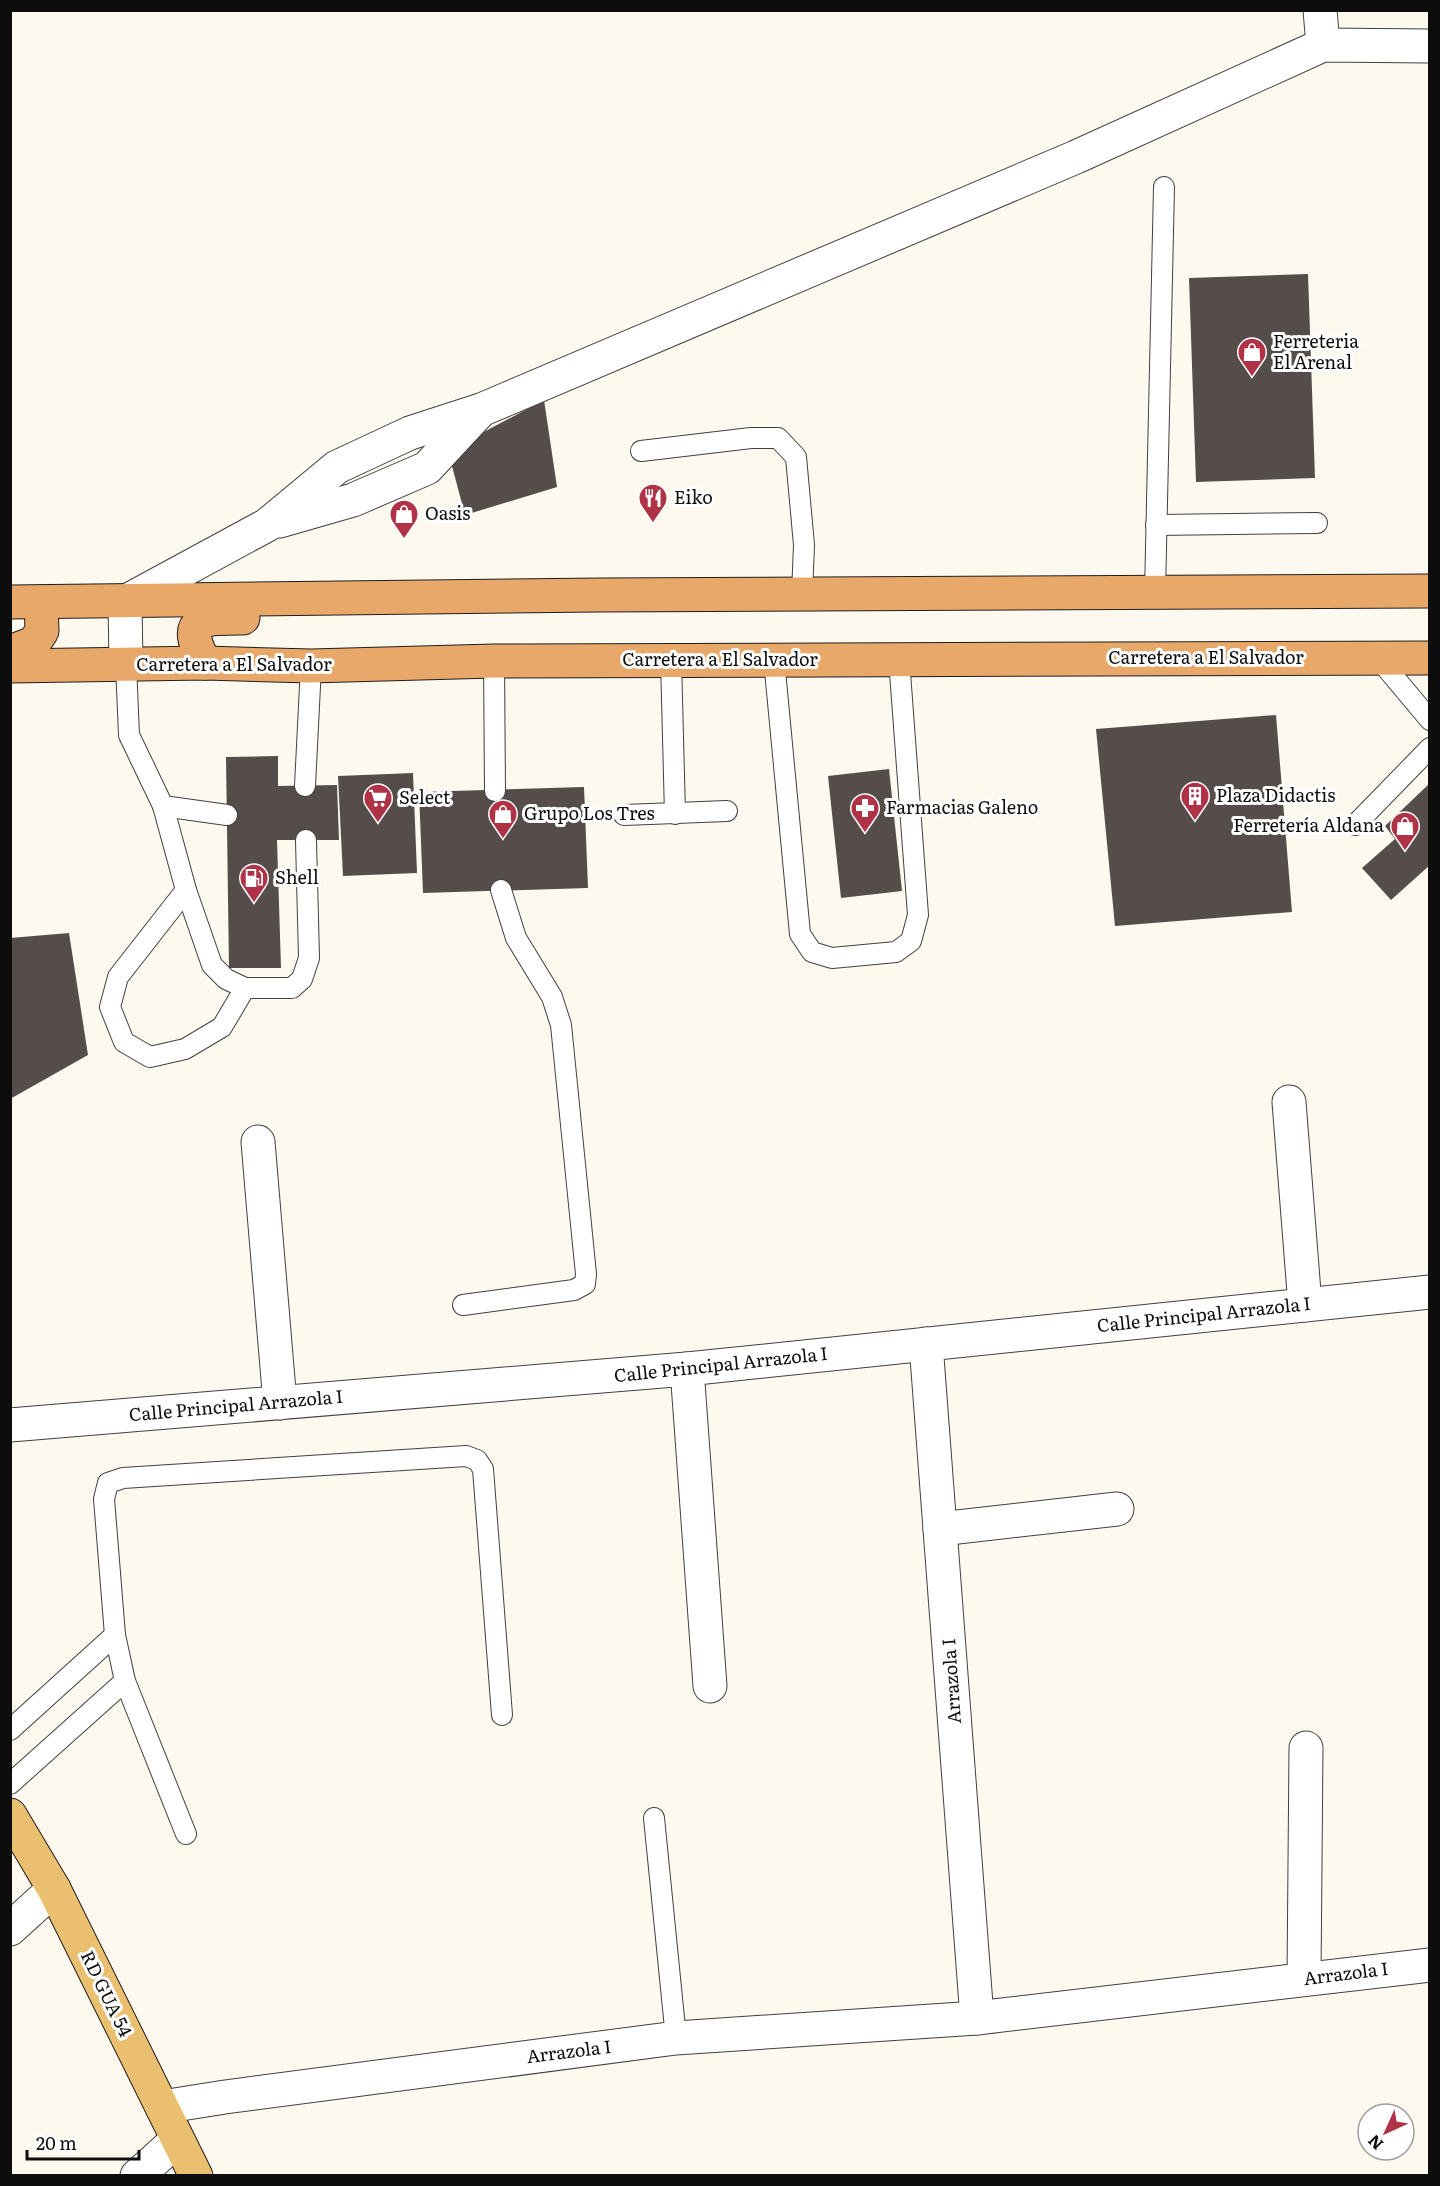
<svg xmlns="http://www.w3.org/2000/svg" width="1440" height="2186" font-family="Literata,serif">
<style>
.building{fill:#544d4a}
.lines{fill:none;stroke-linecap:round;stroke-linejoin:round}
.service-casing{stroke:#404040;stroke-width:22}
.minor-casing{stroke:#404040;stroke-width:35}
.primary-casing{stroke:#1e1e1e;stroke-width:35}
.trunk-casing{stroke:#1e1e1e;stroke-width:35}
.service{stroke:#fff;stroke-width:20}
.minor{stroke:#fff;stroke-width:33}
.primary{stroke:#ebbf70;stroke-width:33}
.trunk{stroke:#e8a86a;stroke-width:33}
.labels{text-anchor:middle;stroke-width:6;stroke-linejoin:round;paint-order:stroke}
.poi-label{font-size:18px;fill:#0d0d0d;stroke:#fff;text-anchor:start}
.street-label{font-size:18px;fill:#0d0d0d;stroke:#fff}
</style>
<rect width="100%" height="100%" fill="#fdf9ee"/>
<g class="building">
<polygon points="1308,274 1315,478 1196,482 1189,278"/>
<polygon points="544,400 557,487 465,515 448,451"/>
<polygon points="1276,715 1292,912 1115,926 1096,729"/>
<polygon points="278,756 278,786 337,785 339,840 277,840 281,968 229,968 226,757"/>
<polygon points="889,769 902,891 841,898 828,776"/>
<polygon points="413,773 417,873 343,876 338,776"/>
<polygon points="1430,783 1430,865 1391,900 1362,868 1395,839 1385,826"/>
<polygon points="584,787 588,888 423,893 419,792"/>
<polygon points="69,933 88,1055 10,1099 10,938"/>
</g>
<g class="lines">
<g class="service-casing">
<g id="service">
<polyline points="641,451 751,438 778,438 796,457 804,545 802,595"/>
<polyline points="1156,525 1317,523"/>
<polyline points="1155,593 1164,187"/>
<polyline points="1378,658 1430,720"/>
<polyline points="671,660 675,814"/>
<polyline points="774,660 800,934 812,952 832,958 896,952 911,941 918,915 899,659"/>
<polyline points="494,661 495,791"/>
<polyline points="126,665 129,735 163,806 186,890 212,965 226,979 245,988 292,988 302,979 309,958 306,840"/>
<polyline points="305,786 311,666"/>
<polyline points="163,806 227,815"/>
<polyline points="624,815 727,811"/>
<polyline points="1355,825 1430,748"/>
<polyline points="186,890 118,977 110,1007 124,1042 150,1057 185,1049 222,1027 245,988"/>
<polyline points="463,1305 574,1290 585,1284 586,1274 561,1025 552,997 516,938 501,890"/>
<polyline points="10,1730 115,1635"/>
<polyline points="10,1784 125,1681"/>
<polyline points="654,1818 676,2038"/>
<polyline points="186,1834 125,1681 115,1635 104,1499 108,1483 123,1478 466,1456 477,1460 483,1469 502,1715"/>
</g>
</g>
<g class="minor-casing">
<g id="minor">
<polyline points="1320,10 1323,45"/>
<polyline points="280,521 353,500 427,468 480,411"/>
<polyline points="126,665 125,602 267,525 337,467 410,433 481,410 1076,157 1323,45 1430,46"/>
<polyline points="1289,1102 1305,1305"/>
<polyline points="258,1142 280,1403"/>
<polyline points="926,1344 977,2018"/>
<polyline points="687,1369 710,1686"/>
<polyline points="10,1425 687,1369 1430,1292"/>
<polyline points="940,1529 1117,1509"/>
<polyline points="10,1929 54,1889"/>
<polyline points="1304,1979 1306,1748"/>
<polyline points="162,2107 225,2097 676,2038 977,2018 1430,1965"/>
<polyline points="137,2176 177,2140"/>
</g>
</g>
<g class="primary-casing">
<polyline id="primary" points="10,1815 54,1889 196,2176"/>
</g>
<g class="trunk-casing">
<g id="trunk">
<polyline points="10,602 599,595 1430,591"/>
<polyline points="10,652 34,643 42,631 41,602"/>
<path d="M205,663C179,617 204,618 243,618"/>
<polyline points="10,666 205,663 311,666 494,661 1430,658"/>
</g>
</g>
<use href="#service" class="service"/>
<use href="#minor" class="minor"/>
<use href="#primary" class="primary"/>
<use href="#trunk" class="trunk"/>
</g>
<defs>
<g id="shop-pin" transform="scale(1.5)"><path d="M0 17L-7.5 6A9.5 9.5 0 1 1 7.5 6Z" fill="#af3247" stroke="#fff"/><path d="M-5-2.5h2.3a2.7 3.5 0 0 1 5.4 0H5L5.5 6h-11ZM-1.5-2.5h3a1.5 2.3 0 0 0-3 0Z" fill="#fff"/></g>
<g id="restaurant-pin" transform="scale(1.5)"><path d="M0 17L-7.5 6A9.5 9.5 0 1 1 7.5 6Z" fill="#af3247" stroke="#fff"/><path d="M-5-6h1v4h1v-4h1v4h1v-4h1v5L-1.5 .5V6h-2V.5L-5-1ZM5-6V6H3V1.5H1.5Q1.5-4 5-6Z" fill="#fff"/></g>
<g id="building-pin" transform="scale(1.5)"><path d="M0 17L-7.5 6A9.5 9.5 0 1 1 7.5 6Z" fill="#af3247" stroke="#fff"/><path d="M-4-6H4V6H1V3H-1V6H-4ZM-2.5-4.3h1.7v1.8h-1.7ZM.8-4.3h1.7v1.8H.8ZM-2.5-1h1.7V.8h-1.7ZM.8-1h1.7V.8H.8Z" fill="#fff"/></g>
<g id="supermarket-pin" transform="scale(1.5)"><path d="M0 17L-7.5 6A9.5 9.5 0 1 1 7.5 6Z" fill="#af3247" stroke="#fff"/><path d="M-6-5.5h2.5l.6 2H6L4.5 2H-2.5L-4.4-4H-6ZM-1.5 3.2a1.3 1.3 0 1 0 .1 0ZM3 3.2a1.3 1.3 0 1 0 .1 0Z" fill="#fff"/></g>
<g id="pharmacy-pin" transform="scale(1.5)"><path d="M0 17L-7.5 6A9.5 9.5 0 1 1 7.5 6Z" fill="#af3247" stroke="#fff"/><path d="M-2-6h4v4h4v4h-4v4h-4v-4h-4v-4h4Z" fill="#fff"/></g>
<g id="fuel-pin" transform="scale(1.5)"><path d="M0 17L-7.5 6A9.5 9.5 0 1 1 7.5 6Z" fill="#af3247" stroke="#fff"/><path d="M-5.5-6h7V0h2V4h1.3V-2.5L3-4.5l.8-.8L6-3V5H2.5V1h-1V6h-7ZM-4.2-4.7v3.2H.2V-4.7Z" fill="#fff"/></g>
</defs>
<g fill-rule="evenodd">
<use href="#shop-pin" x="1252" y="352"/>
<use href="#restaurant-pin" x="653" y="498"/>
<use href="#shop-pin" x="404" y="514"/>
<use href="#building-pin" x="1195" y="796"/>
<use href="#supermarket-pin" x="378" y="798"/>
<use href="#pharmacy-pin" x="865" y="808"/>
<use href="#shop-pin" x="503" y="814"/>
<use href="#shop-pin" x="1405" y="826"/>
<use href="#fuel-pin" x="254" y="878"/>
</g>
<g class="labels">
<g class="poi-label">
<text x="1273" y="348">Ferreteria<tspan x="1273" dy="21">El Arenal</tspan></text>
<text x="674" y="504">Eiko</text>
<text x="425" y="520">Oasis</text>
<text x="1216" y="802">Plaza Didactis</text>
<text x="399" y="804">Select</text>
<text x="886" y="814">Farmacias Galeno</text>
<text x="524" y="820">Grupo Los Tres</text>
<text x="1384" y="832" text-anchor="end">Ferretería Aldana</text>
<text x="275" y="884">Shell</text>
</g>
<g class="street-label">
<text x="1206" y="664">Carretera a El Salvador</text>
<text x="720" y="666">Carretera a El Salvador</text>
<text x="234" y="671">Carretera a El Salvador</text>
<text transform="translate(1204 1315) rotate(-6)" y="6">Calle Principal Arrazola I</text>
<text transform="translate(721 1365) rotate(-6)" y="6">Calle Principal Arrazola I</text>
<text transform="translate(236 1406) rotate(-5)" y="6">Calle Principal Arrazola I</text>
<text transform="translate(952 1681) rotate(-94)" y="6">Arrazola I</text>
<text transform="translate(1346 1974) rotate(-7)" y="6">Arrazola I</text>
<text transform="translate(106 1994) rotate(64)" y="6">RD GUA 54</text>
<text transform="translate(569 2052) rotate(-7)" y="6">Arrazola I</text>
</g>
</g>
<rect width="1440" height="2186" fill="none" stroke="#0d0d0d" stroke-width="24"/>
<g transform="translate(1386 2132) rotate(225)"><circle r="28" fill="#ffffff" stroke="#9e9e9e" stroke-width="1.5"/>
<path d="M0-4.5L10 22L0 15L-10 22Z" fill="#af3247"/>
<text y="-9" font-size="16" font-weight="bold" text-anchor="middle" fill="#0d0d0d">N</text>
</g>
<path d="M27 2150v9h112v-9" fill="none" stroke="#0d0d0d" stroke-width="3"/>
<text x="36" y="2150" font-size="18" fill="#0d0d0d" stroke="#ffffff" stroke-width="4.5" paint-order="stroke">20 m</text>
</svg>
